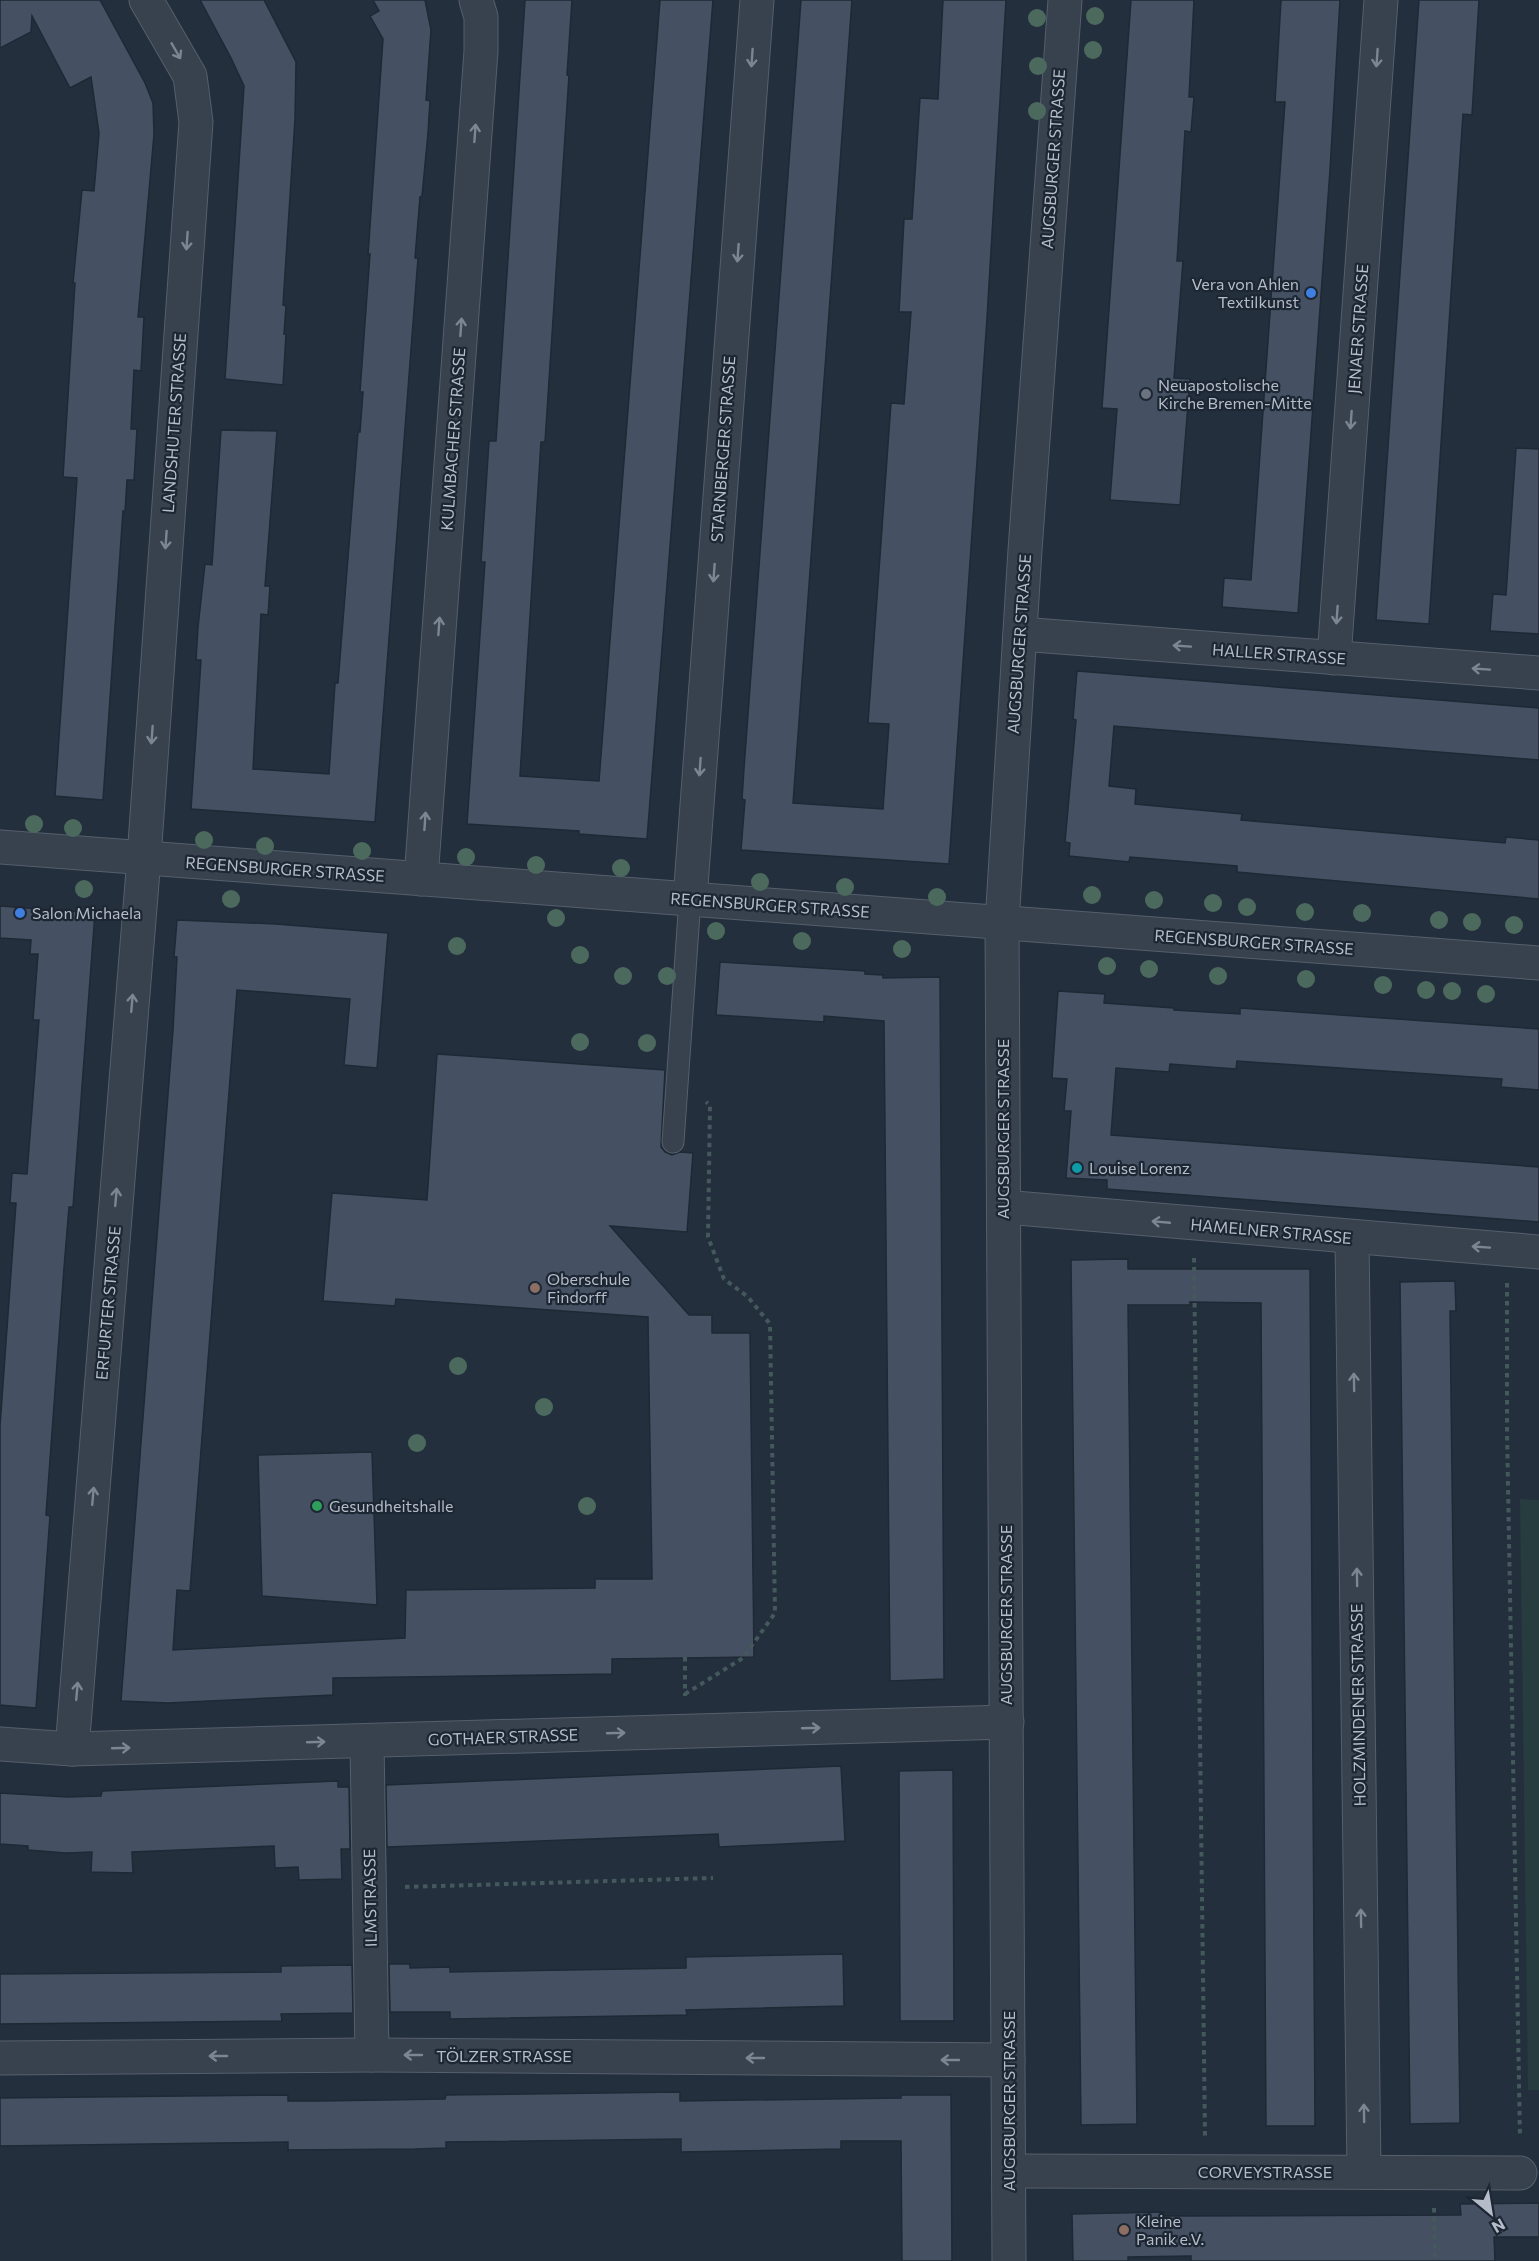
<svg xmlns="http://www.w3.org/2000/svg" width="1539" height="2261" font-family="Commissioner,sans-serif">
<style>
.green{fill:#263c3f}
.building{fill:#455162;stroke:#1f2835;stroke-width:1.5}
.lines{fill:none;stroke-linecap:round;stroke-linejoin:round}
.lane-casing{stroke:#565f6c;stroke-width:23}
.street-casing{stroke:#565f6c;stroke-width:35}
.path{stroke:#44595c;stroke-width:4;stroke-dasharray:4.5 4.5;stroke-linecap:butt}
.lane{stroke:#38414e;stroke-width:21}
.street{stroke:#38414e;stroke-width:33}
.tree{fill:#4b6a5d}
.oneway{stroke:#7c8592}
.shop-dot{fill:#3f7fe0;stroke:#1d2633;stroke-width:2}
.worship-dot{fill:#6b7280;stroke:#1d2633;stroke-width:2}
.culture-dot{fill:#0f9aa8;stroke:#1d2633;stroke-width:2}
.education-dot{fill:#8d6e63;stroke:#1d2633;stroke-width:2}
.leisure-dot{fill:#2e9e5b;stroke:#1d2633;stroke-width:2}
.labels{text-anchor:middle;stroke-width:4.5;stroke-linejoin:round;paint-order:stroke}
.street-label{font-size:16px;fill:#b4bcc9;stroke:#1d2633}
.poi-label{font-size:16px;fill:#b4bcc9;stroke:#1d2633;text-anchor:start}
</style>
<rect width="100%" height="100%" fill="#242f3e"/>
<polygon class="green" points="1520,1499 1539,1500 1539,2090 1528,2090"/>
<g class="building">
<polygon points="0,0 100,0 145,83 153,103 154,134 138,317 144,317 141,371 134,370 131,429 137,429 134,480 127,480 125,512 123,511 103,800 55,796 77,478 63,477 75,283 73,283 82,190 94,191 99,133 91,77 70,88 32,16 31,32 0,48"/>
<polygon points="200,0 264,0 296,62 295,119 283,305 286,306 284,334 286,334 283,385 225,379 244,86 231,58"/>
<polygon points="373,0 425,0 431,30 426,100 430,101 428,133 422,196 420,197 415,258 418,258 375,822 191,809 201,660 196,660 198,627 205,564 212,565 221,430 277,431 265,586 270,586 268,615 261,614 253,769 329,774 335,683 338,683 358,432 360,432 363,392 360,392 370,254 368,255 383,39 370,16 379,11"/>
<polygon points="525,0 572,0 567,75 569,75 545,442 541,442 520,776 599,781 660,0 713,0 647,839 579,834 579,831 467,824 485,562 481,562 487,472 489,441 496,441"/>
<polygon points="801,0 852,0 793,803 883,809 889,724 868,723 891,403 904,404 911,312 899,312 904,219 912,219 920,98 938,99 943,0 1006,0 987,318 949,864 741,850 745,800 742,799 744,768"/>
<polygon points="1131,0 1194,0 1189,97 1194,97 1191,132 1185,131 1177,261 1183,261 1174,378 1190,379 1180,505 1110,500 1117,409 1102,408"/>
<polygon points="1281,0 1340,0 1330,170 1298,613 1222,607 1224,578 1251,580 1285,102 1275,102"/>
<polygon points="1419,0 1479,0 1472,115 1463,114 1429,624 1376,620"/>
<polygon points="1516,448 1539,449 1539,634 1490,631 1493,594 1506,595"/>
<polygon points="1077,671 1539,708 1539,760 1114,726 1109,786 1136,789 1135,804 1242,814 1241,820 1505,843 1506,837 1539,840 1539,899 1237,872 1237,866 1130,857 1129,862 1069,856 1070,843 1065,842 1076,720 1073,719"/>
<polygon points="0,906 95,913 73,1207 69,1207 64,1268 46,1515 50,1516 36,1708 0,1705 0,1426 16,1203 10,1203 12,1173 27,1174 39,1020 33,1020 38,954 30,954 31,940 0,938"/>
<polygon points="177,920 276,924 388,933 377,1068 344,1065 350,999 237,990 190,1591 177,1590 173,1650 405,1638 406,1590 595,1588 595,1579 652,1579 648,1317 396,1299 395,1306 323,1301 332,1193 427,1200 437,1054 665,1070 661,1147 665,1152 672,1155 680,1152 693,1153 687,1232 610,1226 689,1315 712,1315 712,1333 750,1333 754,1657 612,1659 612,1674 333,1678 333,1695 168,1703 121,1701 173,1030 177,957 174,957"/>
<polygon points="720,962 865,971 865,974 883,975 883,978 940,977 944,1679 890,1681 884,1021 824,1016 824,1022 716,1015"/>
<polygon points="1058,991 1105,994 1104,1003 1174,1008 1174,1010 1240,1014 1240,1008 1539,1029 1539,1090 1501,1087 1502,1079 1237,1061 1236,1069 1170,1064 1169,1072 1116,1068 1111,1135 1539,1167 1539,1222 1107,1189 1107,1180 1066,1178 1071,1111 1064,1111 1067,1079 1052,1078"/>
<polygon points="1128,1259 1128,1269 1310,1269 1315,2126 1266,2126 1261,1303 1190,1302 1190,1305 1128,1305 1137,2124 1081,2125 1071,1260"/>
<polygon points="1455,1281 1456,1311 1450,1311 1460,2123 1410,2124 1400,1282"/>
<polygon points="372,1452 377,1605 262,1596 258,1455"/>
<polygon points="841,1766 845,1841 719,1847 718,1834 387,1847 386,1785"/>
<polygon points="953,1770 954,2021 900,2021 899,1771"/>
<polygon points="338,1781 338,1787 349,1787 350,1849 341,1849 342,1879 299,1880 298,1867 275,1868 274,1846 132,1852 133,1873 91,1872 92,1852 66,1853 28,1850 28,1846 0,1844 0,1793 67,1797 101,1796 102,1791"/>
<polygon points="843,1954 844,2006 686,2010 687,2015 450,2019 450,2012 390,2012 389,1964 410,1964 410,1968 450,1967 450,1972 686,1968 686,1957"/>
<polygon points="352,1965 353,2013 281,2014 282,2021 0,2024 0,1974 281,1972 281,1966"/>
<polygon points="680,2092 680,2101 901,2098 901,2095 951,2095 952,2261 902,2261 901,2141 841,2141 841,2149 681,2152 681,2139 446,2142 446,2148 415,2149 288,2150 288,2142 0,2146 0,2098 288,2095 288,2101 320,2101 445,2099 446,2095"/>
<polygon points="1539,2203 1539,2237 1494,2237 1495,2261 1191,2261 1191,2256 1128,2257 1128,2261 1073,2261 1072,2214 1164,2212 1164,2216 1461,2215 1460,2204"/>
</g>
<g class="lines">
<g class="lane-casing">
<polyline id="lane" points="673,1142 690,899"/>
</g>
<g class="street-casing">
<g id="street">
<polyline points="1020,634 1539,673"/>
<polyline points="1334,658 1381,0"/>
<polyline points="0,847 1539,963"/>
<polyline points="421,879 481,51 481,17 476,0"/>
<polyline points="690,899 757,0"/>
<polyline points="1004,1207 1539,1252"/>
<polyline points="1352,1238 1364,2172"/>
<polyline points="367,1741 372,2055"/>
<polyline points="0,1744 72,1749 1007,1722"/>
<polyline points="72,1749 144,858 196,122 190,76 146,0"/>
<polyline points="0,2058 372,2055 1008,2060"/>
<polyline points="1009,2171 1520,2173"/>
<polyline points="1009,2261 1002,923 1025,550 1065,0"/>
</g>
</g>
<g class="path">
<polyline points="1194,1258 1205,2136"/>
<polyline points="1507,1283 1507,1432 1520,2137"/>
<polyline points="685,1657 685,1696"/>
<polyline points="685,1694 743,1658 775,1613 770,1324 748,1297 724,1279 708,1237 710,1105 706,1102"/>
<polyline points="405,1887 713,1878"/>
<polyline points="1434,2208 1435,2261"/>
</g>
<use href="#lane" class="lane"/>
<use href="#street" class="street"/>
</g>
<g class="tree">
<circle cx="1095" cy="16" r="9"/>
<circle cx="1037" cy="18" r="9"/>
<circle cx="1093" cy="50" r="9"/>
<circle cx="1038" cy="66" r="9"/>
<circle cx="1037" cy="111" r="9"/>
<circle cx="34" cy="824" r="9"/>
<circle cx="73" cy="828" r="9"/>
<circle cx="204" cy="840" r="9"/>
<circle cx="265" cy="846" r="9"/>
<circle cx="362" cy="851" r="9"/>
<circle cx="466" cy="857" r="9"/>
<circle cx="536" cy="865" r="9"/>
<circle cx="621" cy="868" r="9"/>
<circle cx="760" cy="882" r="9"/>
<circle cx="845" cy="887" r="9"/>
<circle cx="84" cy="889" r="9"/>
<circle cx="1092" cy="895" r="9"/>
<circle cx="937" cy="897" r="9"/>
<circle cx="231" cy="899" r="9"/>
<circle cx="1154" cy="900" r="9"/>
<circle cx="1213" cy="903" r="9"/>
<circle cx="1247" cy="907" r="9"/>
<circle cx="1305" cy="912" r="9"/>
<circle cx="1362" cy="913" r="9"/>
<circle cx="556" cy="918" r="9"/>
<circle cx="1439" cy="920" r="9"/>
<circle cx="1472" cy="922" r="9"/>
<circle cx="1514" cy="925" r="9"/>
<circle cx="716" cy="931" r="9"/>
<circle cx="802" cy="941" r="9"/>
<circle cx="457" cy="946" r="9"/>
<circle cx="902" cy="949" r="9"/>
<circle cx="580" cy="955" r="9"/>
<circle cx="1107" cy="966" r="9"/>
<circle cx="1149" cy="969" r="9"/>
<circle cx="623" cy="976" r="9"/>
<circle cx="667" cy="976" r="9"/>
<circle cx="1218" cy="976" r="9"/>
<circle cx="1306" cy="979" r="9"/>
<circle cx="1383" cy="985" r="9"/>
<circle cx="1426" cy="990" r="9"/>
<circle cx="1452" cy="991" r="9"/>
<circle cx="1486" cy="994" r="9"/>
<circle cx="580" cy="1042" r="9"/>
<circle cx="647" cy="1043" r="9"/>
<circle cx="458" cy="1366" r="9"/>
<circle cx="544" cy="1407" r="9"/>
<circle cx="417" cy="1443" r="9"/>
<circle cx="587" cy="1506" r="9"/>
</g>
<defs><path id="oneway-shaft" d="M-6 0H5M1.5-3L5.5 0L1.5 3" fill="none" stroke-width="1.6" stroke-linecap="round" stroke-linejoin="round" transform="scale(1.5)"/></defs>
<g class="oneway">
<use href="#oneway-shaft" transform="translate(176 51) rotate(60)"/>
<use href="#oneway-shaft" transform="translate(752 58) rotate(94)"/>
<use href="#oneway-shaft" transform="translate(1377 58) rotate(94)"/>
<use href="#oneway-shaft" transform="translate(475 133) rotate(-86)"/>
<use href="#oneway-shaft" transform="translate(187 241) rotate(94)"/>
<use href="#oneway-shaft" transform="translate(738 253) rotate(94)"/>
<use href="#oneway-shaft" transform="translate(461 327) rotate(-86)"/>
<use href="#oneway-shaft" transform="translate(1351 420) rotate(94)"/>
<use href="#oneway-shaft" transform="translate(166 540) rotate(94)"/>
<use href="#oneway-shaft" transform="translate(714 573) rotate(94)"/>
<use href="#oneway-shaft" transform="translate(1337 615) rotate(94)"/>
<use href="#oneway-shaft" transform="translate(439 626) rotate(-86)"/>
<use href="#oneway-shaft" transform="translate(1182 646) rotate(-176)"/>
<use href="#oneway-shaft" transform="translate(1481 669) rotate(-176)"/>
<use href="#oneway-shaft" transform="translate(152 735) rotate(94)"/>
<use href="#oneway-shaft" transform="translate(700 767) rotate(94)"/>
<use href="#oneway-shaft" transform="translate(425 821) rotate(-86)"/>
<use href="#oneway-shaft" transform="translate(132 1003) rotate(-85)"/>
<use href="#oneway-shaft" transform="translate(116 1197) rotate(-85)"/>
<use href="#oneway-shaft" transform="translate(1161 1222) rotate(-175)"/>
<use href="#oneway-shaft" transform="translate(1481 1247) rotate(-176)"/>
<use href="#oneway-shaft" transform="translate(1354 1382) rotate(-91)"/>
<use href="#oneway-shaft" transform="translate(93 1496) rotate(-85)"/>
<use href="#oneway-shaft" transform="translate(1357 1577) rotate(-91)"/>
<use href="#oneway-shaft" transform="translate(77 1691) rotate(-85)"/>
<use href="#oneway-shaft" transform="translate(811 1728) rotate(-2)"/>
<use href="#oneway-shaft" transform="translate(616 1733) rotate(-2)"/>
<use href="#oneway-shaft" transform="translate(316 1742) rotate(-2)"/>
<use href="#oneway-shaft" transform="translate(121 1748) rotate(-2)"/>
<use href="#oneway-shaft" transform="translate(1361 1918) rotate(-91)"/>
<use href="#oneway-shaft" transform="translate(413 2055) rotate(-180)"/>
<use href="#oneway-shaft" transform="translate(218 2056) rotate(180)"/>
<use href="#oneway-shaft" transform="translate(755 2058) rotate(-180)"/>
<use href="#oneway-shaft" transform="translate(950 2060) rotate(-180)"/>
<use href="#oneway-shaft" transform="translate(1364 2113) rotate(-91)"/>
</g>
<g class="shop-dot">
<circle cx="1311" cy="293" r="6"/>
<circle cx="20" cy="913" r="6"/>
</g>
<circle class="worship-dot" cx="1146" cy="394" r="6"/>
<circle class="culture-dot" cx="1077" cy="1168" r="6"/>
<g class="education-dot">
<circle cx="535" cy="1288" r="6"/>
<circle cx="1124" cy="2230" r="6"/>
</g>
<circle class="leisure-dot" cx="317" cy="1506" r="6"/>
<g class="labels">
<g class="street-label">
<text transform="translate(1053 159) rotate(-86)" y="6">AUGSBURGER STRASSE</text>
<text transform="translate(1358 329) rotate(-86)" y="6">JENAER STRASSE</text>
<text transform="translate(174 423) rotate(-86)" y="6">LANDSHUTER STRASSE</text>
<text transform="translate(453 439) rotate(-86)" y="6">KULMBACHER STRASSE</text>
<text transform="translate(723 449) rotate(-86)" y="6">STARNBERGER STRASSE</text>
<text transform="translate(1019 644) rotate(-86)" y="6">AUGSBURGER STRASSE</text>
<text transform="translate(1279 654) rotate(4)" y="6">HALLER STRASSE</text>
<text transform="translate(285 869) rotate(4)" y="6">REGENSBURGER STRASSE</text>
<text transform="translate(770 905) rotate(4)" y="6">REGENSBURGER STRASSE</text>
<text transform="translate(1254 942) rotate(4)" y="6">REGENSBURGER STRASSE</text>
<text transform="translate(1003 1129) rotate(-90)" y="6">AUGSBURGER STRASSE</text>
<text transform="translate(1271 1231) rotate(5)" y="6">HAMELNER STRASSE</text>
<text transform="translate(108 1303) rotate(-85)" y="6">ERFURTER STRASSE</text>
<text transform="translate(1006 1615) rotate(-90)" y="6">AUGSBURGER STRASSE</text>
<text transform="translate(1358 1705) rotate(-91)" y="6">HOLZMINDENER STRASSE</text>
<text transform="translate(503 1737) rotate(-2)" y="6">GOTHAER STRASSE</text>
<text transform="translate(370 1898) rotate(-91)" y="6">ILMSTRASSE</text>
<text x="504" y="2062">TÖLZER STRASSE</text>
<text transform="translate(1009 2101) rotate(-90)" y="6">AUGSBURGER STRASSE</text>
<text x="1265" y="2178">CORVEYSTRASSE</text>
</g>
<g class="poi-label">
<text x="1299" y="290" text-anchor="end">Vera von Ahlen<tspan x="1299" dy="18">Textilkunst</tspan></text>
<text x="1158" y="391">Neuapostolische<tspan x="1158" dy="18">Kirche Bremen-Mitte</tspan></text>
<text x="32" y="919">Salon Michaela</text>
<text x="1089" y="1174">Louise Lorenz</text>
<text x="547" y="1285">Oberschule<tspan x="547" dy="18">Findorff</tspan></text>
<text x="329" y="1512">Gesundheitshalle</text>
<text x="1136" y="2227">Kleine<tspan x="1136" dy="18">Panik e.V.</tspan></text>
</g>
</g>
<g transform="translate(1491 2213) rotate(150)" stroke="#1d2633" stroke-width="4.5" paint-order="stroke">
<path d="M0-4.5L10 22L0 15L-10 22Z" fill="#b4bcc9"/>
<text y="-9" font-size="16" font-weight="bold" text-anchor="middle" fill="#b4bcc9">N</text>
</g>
</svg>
